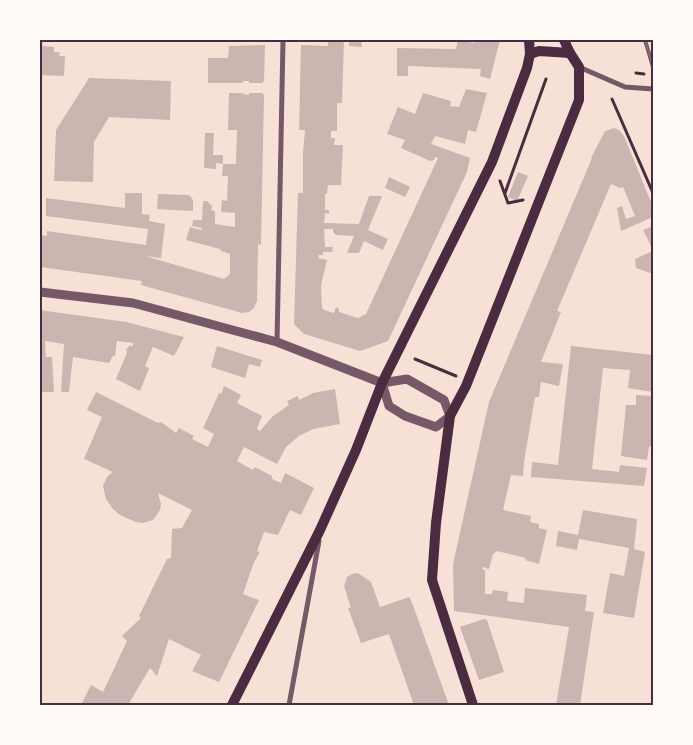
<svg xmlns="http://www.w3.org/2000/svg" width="693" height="745" font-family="'DejaVu Sans',sans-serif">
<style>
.building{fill:#ccb4b1}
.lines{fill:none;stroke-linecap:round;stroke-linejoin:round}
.path{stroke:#4a2c40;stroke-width:3}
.service{stroke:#755966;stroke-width:4}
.minor{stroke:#755966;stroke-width:5}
.tertiary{stroke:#755966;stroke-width:9}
.secondary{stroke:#4a2c40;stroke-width:10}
.tram{stroke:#8f747c;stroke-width:1}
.neatline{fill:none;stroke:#4a2c40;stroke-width:2}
</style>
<rect width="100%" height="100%" fill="#f7e1d7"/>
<g class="building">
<polygon points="40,40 43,40 42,46 54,47 54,52 60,52 59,56 65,56 64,76 40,75"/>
<polygon points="328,40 344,40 342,103 337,103 337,131 331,131 331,138 335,138 334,145 343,145 341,185 328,185 327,194 325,194 325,210 329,210 329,214 325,213 324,223 359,224 369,196 382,196 368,230 388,239 383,250 364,241 359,253 347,253 354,236 336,235 333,232 333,229 324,229 325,247 333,247 332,252 323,252 323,255 319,255 318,258 327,260 321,285 322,308 324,310 334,313 336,307 339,309 339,312 358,318 366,314 438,158 435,157 434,160 430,161 401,148 405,140 387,134 398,107 415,114 423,93 451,101 450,106 459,107 466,89 487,93 476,132 468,130 465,144 435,136 431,144 470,158 467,172 388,341 360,351 304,334 294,324 298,193 303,193 303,153 305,130 299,130 301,45 328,46"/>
<polygon points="349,40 361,40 362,47 349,46"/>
<polygon points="458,40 474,43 475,40 500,40 490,79 480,76 481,69 408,66 408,76 397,76 397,48 456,49"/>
<polygon points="265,45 264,81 262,83 249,83 249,81 243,81 243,83 208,83 208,58 228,58 229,46"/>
<polygon points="89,78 171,81 170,120 109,117 94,142 93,182 54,181 56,130"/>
<polygon points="229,93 243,93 243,94 249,95 249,93 262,93 264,95 261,245 258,244 257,301 254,308 249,312 242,313 141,285 142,281 40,267 40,235 47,236 47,231 146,245 148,229 46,216 46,198 125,208 125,193 142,193 142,214 150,215 149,221 165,224 161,258 145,256 224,279 230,274 230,254 221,251 220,249 186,240 190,227 201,230 202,228 192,226 193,220 202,220 203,201 207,201 212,206 211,210 215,211 215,224 235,227 235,213 221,212 222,200 227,201 228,176 222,176 223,164 236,164 237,130 228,130"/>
<polygon points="614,128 619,130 624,136 653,207 653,217 621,231 617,208 622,206 626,219 635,216 623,187 620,188 611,184 557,311 561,312 541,362 563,364 559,386 541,382 539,397 535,397 524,462 523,476 511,475 503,510 531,516 530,522 539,524 539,528 547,530 539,564 525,560 526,558 497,551 493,554 489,569 483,567 482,569 485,570 485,594 492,594 493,590 508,592 507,601 524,603 525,588 587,595 585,611 594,612 580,705 556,705 569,627 454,611 453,564 489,402 592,158 591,158 605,131"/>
<polygon points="205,133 214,133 213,155 223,155 223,164 216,163 216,169 204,168"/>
<polygon points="518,172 528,176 517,201 508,197"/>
<polygon points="389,177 410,187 405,197 385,188"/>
<polygon points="158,194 189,195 193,200 193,211 157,209"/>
<polygon points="653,226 653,250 643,230"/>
<polygon points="653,251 653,274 636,268 635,259"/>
<polygon points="40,310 126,322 184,337 174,356 153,347 145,366 149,368 140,391 116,379 127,353 126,350 130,345 132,347 133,343 117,341 115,356 113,356 109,363 73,357 69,392 61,392 64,344 45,341 46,357 52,357 54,392 40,392"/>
<polygon points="217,346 262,360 260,367 249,364 245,378 211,367"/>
<polygon points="571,346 653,355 653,392 628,388 630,370 603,368 592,469 619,472 620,465 647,468 644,486 531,477 532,462 558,465"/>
<polygon points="224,386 241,395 237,403 262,416 257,429 260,431 273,416 289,405 287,401 298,396 299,400 313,393 335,389 340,424 313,429 299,436 286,447 277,464 244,447 237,461 253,470 255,467 272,476 272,479 281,483 285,473 314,488 301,515 290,510 278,535 264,532 257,551 260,552 254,562 243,594 259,600 219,682 192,671 201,655 169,639 157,676 150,668 128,705 85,705 82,703 91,685 103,692 127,641 122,636 141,618 139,616 167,559 171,558 172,529 182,528 192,510 158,493 161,504 160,510 153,520 143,523 136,522 120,515 113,509 106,499 103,486 107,477 113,472 84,459 102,417 87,410 96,392 158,423 161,422 176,433 179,428 194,436 192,439 208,447 214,434 203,428 219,393 221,394"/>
<polygon points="636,395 653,396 651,433 653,435 653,445 649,447 647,460 621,456 626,405 636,405"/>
<polygon points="583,510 637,519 634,549 645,552 634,618 603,613 610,573 624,576 629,548 579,539 577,550 556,546 558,531 578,535"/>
<polygon points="358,573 371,582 380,607 409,597 411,600 449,705 414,705 389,634 361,643 348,608 351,608 344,586 347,577 352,574"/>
<polygon points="484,619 487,620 504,672 479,680 460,627"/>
</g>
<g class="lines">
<g class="path">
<polyline points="636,73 644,74"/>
<polyline points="612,99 653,193"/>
<polyline points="500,181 508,203 523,200"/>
<polyline points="505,193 546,79"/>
<polyline points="415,359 456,376"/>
</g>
<polyline class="service" points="645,40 653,67"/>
<g class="minor">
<polyline points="579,67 625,87 653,89"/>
<polyline points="277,342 283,40"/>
<polyline points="289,705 319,541"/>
</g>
<polyline class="tertiary" points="40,292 133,303 277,342 382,383 407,379 444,400 450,416 436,427 405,416 389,406 382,383"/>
<g class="secondary">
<polyline points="530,54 539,51 570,53"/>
<polyline points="232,705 320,530 356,450 382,383 492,162 527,68 530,54 529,40"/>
<polyline points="473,705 432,580 436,523 450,416 466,386 579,100 579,67 570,53 564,40"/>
</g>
<polyline class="tram" points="645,40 653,67"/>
</g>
<rect width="693" height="745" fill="none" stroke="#fffaf5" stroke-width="82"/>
<rect x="41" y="41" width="611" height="663" class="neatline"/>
</svg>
